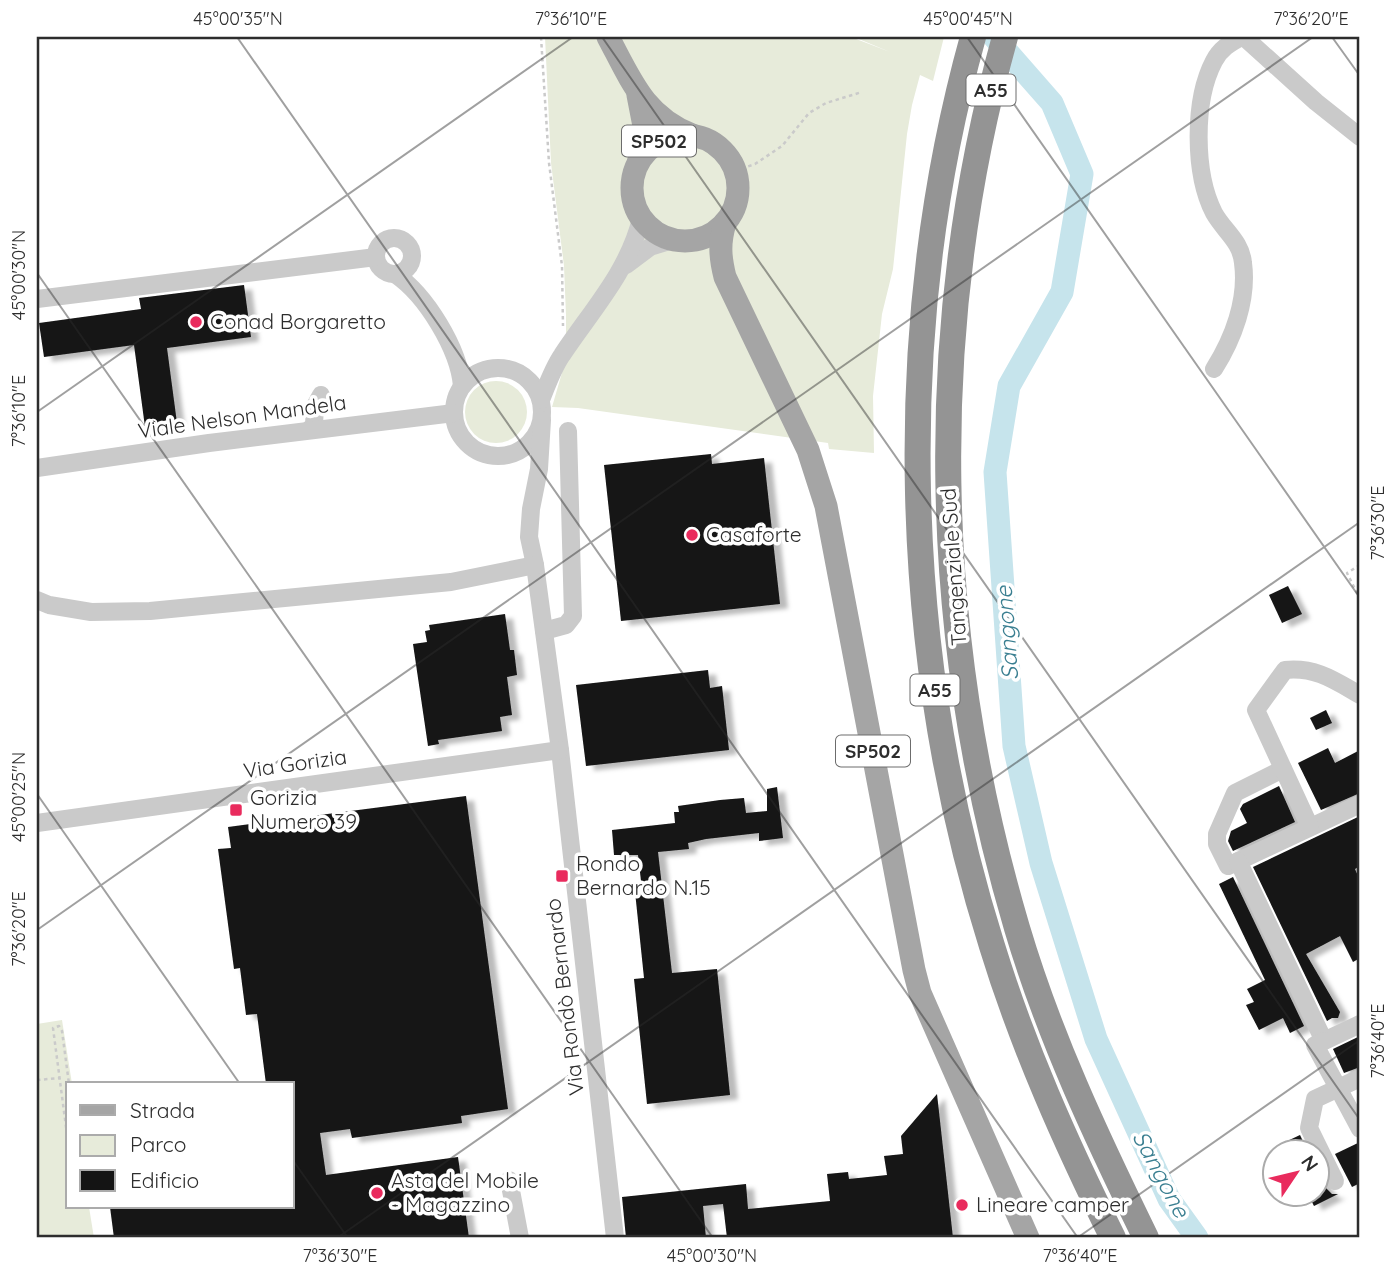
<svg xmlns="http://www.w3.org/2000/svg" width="1397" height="1275" font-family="Quicksand,sans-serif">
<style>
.green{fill:#e7ebda}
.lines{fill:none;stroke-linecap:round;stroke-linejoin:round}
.river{stroke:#c6e4ec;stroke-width:23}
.building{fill:#141414;filter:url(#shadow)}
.path{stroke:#cacaca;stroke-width:2.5;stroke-dasharray:3.5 3.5;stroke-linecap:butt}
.minor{stroke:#cacaca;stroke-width:18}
.major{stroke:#a5a5a5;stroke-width:23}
.highway{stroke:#949494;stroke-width:26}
.ticks{fill:none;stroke:#2d2d2d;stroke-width:2;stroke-opacity:0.45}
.poi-dot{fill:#e92b5d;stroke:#fff;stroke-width:2.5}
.labels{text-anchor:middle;stroke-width:7;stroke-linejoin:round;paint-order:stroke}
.shield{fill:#fff;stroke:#6c6c6c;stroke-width:2}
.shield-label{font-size:19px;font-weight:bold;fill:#2d2d2d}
.poi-label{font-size:21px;fill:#2d2d2d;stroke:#fff;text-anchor:start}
.street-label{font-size:21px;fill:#2d2d2d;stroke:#fff}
.water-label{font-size:23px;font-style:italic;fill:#3a7f91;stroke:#fff}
.neatline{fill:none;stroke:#2d2d2d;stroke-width:2.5}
.ticks-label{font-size:18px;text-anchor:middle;fill:#2d2d2d}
</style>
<defs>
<filter id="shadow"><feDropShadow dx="8" dy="4.5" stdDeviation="2" flood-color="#0004"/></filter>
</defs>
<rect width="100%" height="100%" fill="#fff"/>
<g class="green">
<polygon points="545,37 851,37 890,52 854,37 944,37 933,81 920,75 912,105 907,134 893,269 882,314 873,396 874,453 829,449 828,443 578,408 552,407 566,359 566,315 564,266 551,163"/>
<circle cx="496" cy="412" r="31"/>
<polygon points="62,1020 72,1084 68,1084 68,1207 89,1207 94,1238 37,1238 37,1024"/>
</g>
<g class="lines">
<polyline class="river" points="994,37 1052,103 1082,174 1062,292 1009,386 995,472 1014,746 1041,863 1096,1039 1169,1199 1197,1238"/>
</g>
<g class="building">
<polygon points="244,285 251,337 167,348 177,423 145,427 134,345 44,357 39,323 141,309 139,298"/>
<polygon points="711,454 712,464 764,458 780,604 621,621 604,465"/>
<polygon points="1288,586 1302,614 1282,623 1269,595"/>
<polygon points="505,614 510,650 514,650 517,675 507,677 512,715 500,717 502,731 438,740 439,744 428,746 413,644 427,642 425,631 430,630 429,625"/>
<polygon points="708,670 710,688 722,686 729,750 586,766 576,685"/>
<polygon points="1326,710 1332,723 1316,730 1310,718"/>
<polygon points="1328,748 1335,763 1360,750 1360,793 1321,810 1298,763"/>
<polygon points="1279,786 1295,822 1233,851 1228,841 1231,831 1247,823 1240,809 1243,804"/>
<polygon points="777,787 783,838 759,841 759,833 706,839 688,843 689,849 658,852 672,973 717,969 730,1095 647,1104 634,979 644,978 634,882 641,881 638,855 614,855 612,830 675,823 674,812 679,812 678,806 720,800 744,798 746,813 767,811 767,789"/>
<polygon points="466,796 508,1109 461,1116 462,1123 352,1138 350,1129 320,1133 326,1175 458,1157 469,1238 114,1238 110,1207 292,1207 292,1084 266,1084 257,1014 246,1015 240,968 234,969 218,849 231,848 228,827"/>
<polygon points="1360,816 1360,866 1355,869 1360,881 1360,958 1353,962 1340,936 1306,954 1340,1012 1338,1018 1332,1018 1327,1021 1253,867"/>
<polygon points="1233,877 1304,1026 1290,1033 1283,1018 1259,1030 1246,1005 1254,1002 1247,989 1265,980 1219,884"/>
<polygon points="1360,1036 1360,1067 1344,1073 1333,1049"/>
<polygon points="937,1094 953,1238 727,1238 723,1204 703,1206 706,1238 626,1238 622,1197 746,1184 748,1209 830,1201 827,1174 848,1172 849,1179 887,1175 884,1156 903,1154 901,1136"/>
<polygon points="1300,1135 1308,1152 1287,1152 1283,1143"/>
<polygon points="1360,1142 1360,1183 1352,1187 1335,1154"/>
<polygon points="1317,1169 1325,1187 1332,1194 1338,1194 1314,1206 1308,1194 1317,1194"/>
</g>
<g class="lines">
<g class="path">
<polyline points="541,37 549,163 562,266 563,326"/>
<polyline points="735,171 755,164 782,146 809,113 826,103 862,92"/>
<polyline points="1360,565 1347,573 1360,599"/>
<polyline points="37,1080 60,1078"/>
<polyline points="68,1142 53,1028 59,1026 62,1031 69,1084"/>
</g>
<g class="minor">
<polyline points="1244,37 1316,102 1360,137"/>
<circle cx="394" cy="256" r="18"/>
<polyline points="626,265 650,247 673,240"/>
<path d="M395,274C426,295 459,349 462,386"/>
<polyline points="37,299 376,257"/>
<circle cx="498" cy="412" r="44"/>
<path d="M1214,369C1233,339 1248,300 1243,263C1241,241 1224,231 1214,213C1194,174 1193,101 1214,61C1220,49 1230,43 1241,37"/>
<path d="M541,400C547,385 553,368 562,355C591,311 628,272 641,219"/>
<polyline points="542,420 539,469 531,509 529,537 535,565 560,750 615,1238"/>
<polyline points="309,430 314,425 315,406 321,395"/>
<polyline points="37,468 209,443 454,413"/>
<polyline points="37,600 49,605 91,612 150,611 451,582 535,565"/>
<polyline points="544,631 566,625 573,616 568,431"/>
<polyline points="1283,769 1235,793 1217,834 1217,844 1228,866 1360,804"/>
<polyline points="37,823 560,750"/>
<path d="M1310,827L1256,710L1285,670C1316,667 1334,680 1360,695"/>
<polyline points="1238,861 1324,1041 1360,1024"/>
<polyline points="1324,1041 1315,1045 1360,1129"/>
<polyline points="509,1180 520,1238"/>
<polyline points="1335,1181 1309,1128 1315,1099 1360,1078"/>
</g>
<g class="major">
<path d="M608,37C631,80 644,116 692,135"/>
<polyline points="638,95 644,126 639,160"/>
<circle cx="685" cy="188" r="53"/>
<path d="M725,223C719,243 720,257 725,277L808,450L826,506L914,970L920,993L1028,1238"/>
</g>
<g class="highway">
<path d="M973,37C892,328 901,658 992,946C1023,1047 1066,1143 1113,1238"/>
<path d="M1005,37C924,328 931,638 1017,928C1049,1036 1097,1138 1146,1238"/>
</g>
</g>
<path class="ticks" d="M237,37L1078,1238M602,37L1360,1120M967,37L1360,598M1332,37L1360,76M37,273L713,1238M37,412L573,37M37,794L240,1084M37,930L1313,37M292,1159L348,1238M337,1238L1360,522M1077,1238L1360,1040"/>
<g class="poi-dot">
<circle cx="196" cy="322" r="7"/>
<circle cx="692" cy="535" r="7"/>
<rect x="229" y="803" width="14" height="14" rx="3.5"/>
<rect x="555" y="869" width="14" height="14" rx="3.5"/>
<circle cx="377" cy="1193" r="7"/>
<circle cx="962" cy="1205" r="7"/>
</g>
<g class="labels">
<g class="shield">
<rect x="966.5" y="74.5" width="49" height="31" rx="5"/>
<rect x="622" y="125.5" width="74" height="31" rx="5"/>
<rect x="910.5" y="674.5" width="49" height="31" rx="5"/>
<rect x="836" y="735.5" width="74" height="31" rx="5"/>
</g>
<g class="shield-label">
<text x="991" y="97">A55</text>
<text x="659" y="148">SP502</text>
<text x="935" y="697">A55</text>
<text x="873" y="758">SP502</text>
</g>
<g class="poi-label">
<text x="210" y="329">Conad Borgaretto</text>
<text x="706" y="542">Casaforte</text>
<text x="250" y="805">Gorizia<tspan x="250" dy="24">Numero 39</tspan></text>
<text x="576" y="871">Rondo<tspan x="576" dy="24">Bernardo N.15</tspan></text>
<text x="391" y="1188">Asta del Mobile<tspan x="391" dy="24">- Magazzino</tspan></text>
<text x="976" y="1212">Lineare camper</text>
</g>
<g class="street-label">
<text transform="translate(242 417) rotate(-8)" y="7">Viale Nelson Mandela</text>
<text transform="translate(954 567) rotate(-94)" y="7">Tangenziale Sud</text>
<text transform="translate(295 764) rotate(-8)" y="7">Via Gorizia</text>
<text transform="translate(565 997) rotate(-97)" y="7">Via Rondò Bernardo</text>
</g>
<g class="water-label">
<text transform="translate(1007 633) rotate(-94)" y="8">Sangone</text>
<text transform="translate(1161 1174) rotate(62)" y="8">Sangone</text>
</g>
</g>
<rect width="1397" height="1275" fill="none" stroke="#ffffff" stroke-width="77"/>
<rect x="66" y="1082" width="228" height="126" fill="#ffffff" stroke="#ababab" stroke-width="2"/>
<rect x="80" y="1105" width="35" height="10" fill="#a5a5a5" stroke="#ababab" stroke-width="2"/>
<text x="130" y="1118" font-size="21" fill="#2d2d2d">Strada</text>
<rect x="80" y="1135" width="35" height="21" fill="#e7ebda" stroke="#ababab" stroke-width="2"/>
<text x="130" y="1152" font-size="21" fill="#2d2d2d">Parco</text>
<rect x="80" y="1170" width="35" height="21" fill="#141414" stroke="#ababab" stroke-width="2"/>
<text x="130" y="1188" font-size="21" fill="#2d2d2d">Edificio</text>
<g transform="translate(1296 1173) rotate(55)"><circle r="33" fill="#ffffff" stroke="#ababab" stroke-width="2"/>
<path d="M0-5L12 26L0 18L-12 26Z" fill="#e92b5d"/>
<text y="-10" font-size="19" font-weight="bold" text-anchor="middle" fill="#2d2d2d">N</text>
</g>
<rect x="38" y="38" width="1320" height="1198" class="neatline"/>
<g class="ticks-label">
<text x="238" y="25">45°00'35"N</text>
<text x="571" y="25">7°36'10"E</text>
<text x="968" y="25">45°00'45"N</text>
<text x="1311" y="25">7°36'20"E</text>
<text transform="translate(19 275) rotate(-90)" y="6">45°00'30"N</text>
<text transform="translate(19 411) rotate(-90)" y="6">7°36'10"E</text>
<text transform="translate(1378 523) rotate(-90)" y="6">7°36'30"E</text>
<text transform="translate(19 797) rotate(-90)" y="6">45°00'25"N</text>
<text transform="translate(19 929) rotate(-90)" y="6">7°36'20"E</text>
<text transform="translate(1378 1041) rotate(-90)" y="6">7°36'40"E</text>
<text x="340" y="1262">7°36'30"E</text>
<text x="712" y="1262">45°00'30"N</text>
<text x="1080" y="1262">7°36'40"E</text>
</g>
</svg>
